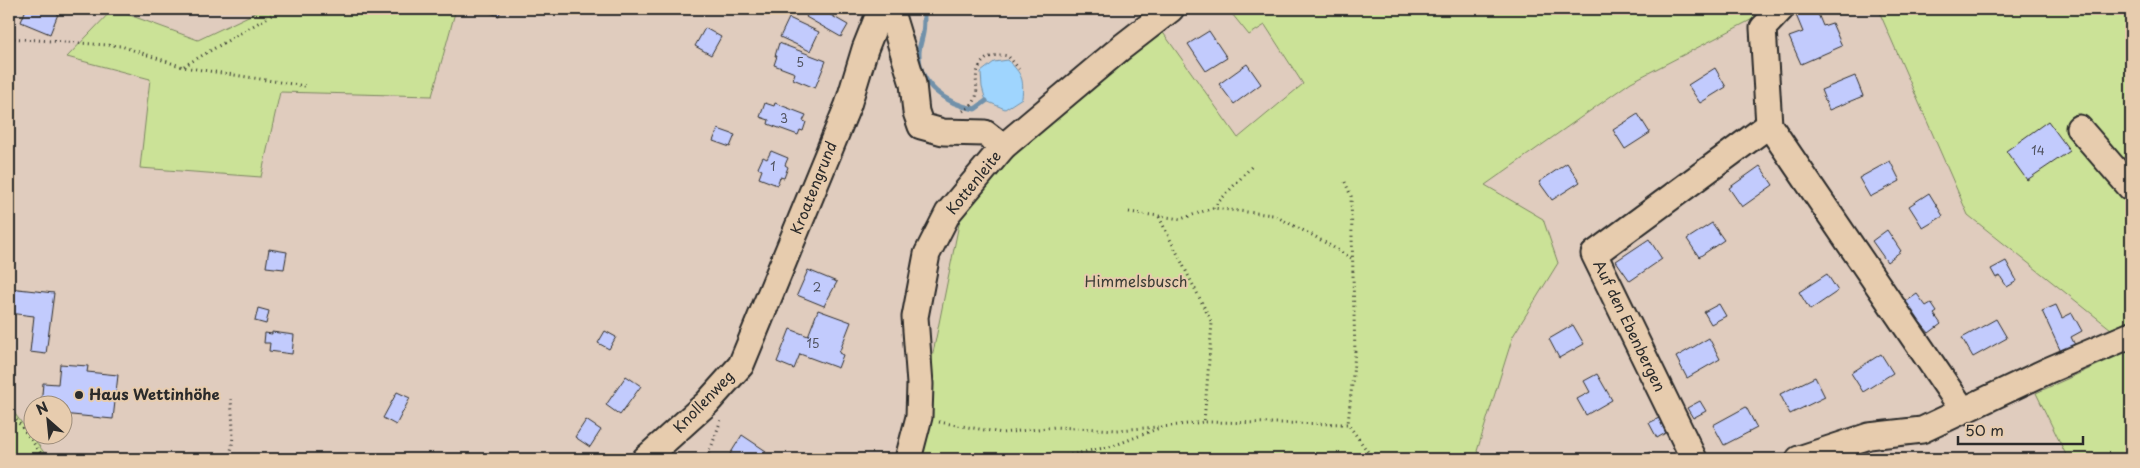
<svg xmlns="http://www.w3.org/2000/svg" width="2140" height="468" font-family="'Playpen Sans',sans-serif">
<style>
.green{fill:#cbe297;stroke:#7b8661}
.water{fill:#9fd5fe;stroke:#7191aa}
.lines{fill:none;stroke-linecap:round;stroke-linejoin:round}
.stream{stroke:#7191aa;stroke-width:5}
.building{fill:#c2cbfd;stroke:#2b2b2b}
.minor-casing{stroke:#2b2b2b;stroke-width:29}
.path{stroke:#2b2b2b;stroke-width:3;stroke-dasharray:1 4;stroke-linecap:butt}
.minor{stroke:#e7ccae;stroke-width:25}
.poi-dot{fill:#2b2b2b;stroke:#e7ccae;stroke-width:2}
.labels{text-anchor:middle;stroke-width:4;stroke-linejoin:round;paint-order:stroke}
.number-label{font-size:12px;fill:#515360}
.street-label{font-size:15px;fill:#2b2b2b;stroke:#e7ccae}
.park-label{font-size:15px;fill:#3b3d36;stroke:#e7ccae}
.poi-label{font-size:15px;font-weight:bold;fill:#2b2b2b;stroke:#e7ccae;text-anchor:start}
</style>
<rect width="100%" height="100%" fill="#e0ccbe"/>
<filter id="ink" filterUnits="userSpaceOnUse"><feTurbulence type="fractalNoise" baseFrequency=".02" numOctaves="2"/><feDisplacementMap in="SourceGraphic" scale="10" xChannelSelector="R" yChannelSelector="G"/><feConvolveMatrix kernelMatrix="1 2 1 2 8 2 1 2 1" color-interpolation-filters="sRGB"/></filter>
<g filter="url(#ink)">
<g class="green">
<polygon points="113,9 198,40 263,9 456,9 432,96 280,92 261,177 140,168 150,79 67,57"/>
<polygon points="1228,9 1358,9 1361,13 1366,9 1772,9 1631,82 1485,185 1543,219 1558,263 1513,336 1477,451 1483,459 917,459 928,435 932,358 963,204 1097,68 1159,27 1238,138 1303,84 1265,25 1249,35"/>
<polygon points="1878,9 2131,9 2131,320 2111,329 1968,215"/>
<polygon points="2131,350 2131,459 2068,459 2036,393"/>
<polygon points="9,393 15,414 49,459 9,459"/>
</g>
<path class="water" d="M1008,60C1022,75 1024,78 1022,98L1005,109L986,101L982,87L981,72L994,62Z"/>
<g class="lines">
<path class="stream" d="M924,13C924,20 924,27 923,33C922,40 919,46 919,53C918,85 946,104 975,109L986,101"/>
</g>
<g class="building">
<polygon points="26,9 60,9 50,34 21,22"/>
<polygon points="486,9 501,9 499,16 485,11"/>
<polygon points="811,9 820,9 848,25 841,37 806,17"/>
<polygon points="1812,9 1816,9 1823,26 1832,23 1842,46 1801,64 1789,37 1803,32 1796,15"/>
<polygon points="789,18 819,32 810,51 780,37"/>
<polygon points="705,28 721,37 711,55 695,46"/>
<polygon points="1209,31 1227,58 1206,71 1188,44"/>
<polygon points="779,43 826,61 815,88 793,79 795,73 774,65 777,56 775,56"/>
<polygon points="1247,64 1261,84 1234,104 1219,84"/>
<polygon points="1715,68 1726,87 1700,103 1688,85"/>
<polygon points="1855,76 1863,96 1829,110 1821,90"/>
<polygon points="765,103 774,106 775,103 806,115 803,121 806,122 803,131 800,130 798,135 768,124 769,120 760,117"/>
<polygon points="1638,114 1650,133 1625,149 1613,130"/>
<polygon points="2048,121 2070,151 2027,180 2006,151"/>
<polygon points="718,129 735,135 730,147 713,141"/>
<polygon points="771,151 788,158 785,165 788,167 784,178 780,177 777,185 759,178 762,170 758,168 763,157 767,159"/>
<polygon points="1890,161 1900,181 1870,197 1859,178"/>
<polygon points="1567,163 1580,182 1552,200 1539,182"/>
<polygon points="1760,166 1773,185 1742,207 1729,188"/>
<polygon points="1929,193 1943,216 1923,228 1909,206"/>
<polygon points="1712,223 1724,240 1699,257 1687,239"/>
<polygon points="1887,230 1901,251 1887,262 1872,241"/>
<polygon points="1649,239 1662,259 1630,281 1616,261"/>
<polygon points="269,249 287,252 284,269 266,267"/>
<polygon points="2006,261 2017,281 2007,287 2000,276 1996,278 1991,269"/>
<polygon points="808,270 837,282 824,306 797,295"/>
<polygon points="1827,274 1838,291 1810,310 1799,292"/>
<polygon points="9,288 54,293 46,354 30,352 34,316 9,313"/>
<polygon points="1917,294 1926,306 1931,303 1937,312 1934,314 1941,324 1929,333 1904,303"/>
<polygon points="1719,304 1726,316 1711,324 1704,312"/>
<polygon points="2056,305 2062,318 2072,313 2082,331 2071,337 2076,347 2062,354 2042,311"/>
<polygon points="258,308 269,311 266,324 255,321"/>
<polygon points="818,310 851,322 839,353 843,355 838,368 800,354 794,369 777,362 790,329 808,336"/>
<polygon points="1996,319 2007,338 1973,357 1962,338"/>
<polygon points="1573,325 1584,344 1559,358 1549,339"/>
<polygon points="605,331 616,337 609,349 598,343"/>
<polygon points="272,332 294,335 292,354 269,351 270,343 264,343 265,333 272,334"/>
<polygon points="1709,338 1720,359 1687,378 1676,357"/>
<polygon points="1881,354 1893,373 1863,392 1851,373"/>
<polygon points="60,364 88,366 87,372 118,375 113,419 62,414 62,406 41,406 43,383 58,384"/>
<polygon points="1597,374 1612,400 1586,415 1577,399 1590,392 1584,381"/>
<polygon points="626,376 641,386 620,415 606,405"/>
<polygon points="1815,377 1825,397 1790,414 1780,394"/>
<polygon points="397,392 410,398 396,425 383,418"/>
<polygon points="1700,401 1706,411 1693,418 1687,408"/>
<polygon points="1746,407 1757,428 1724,445 1713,425"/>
<polygon points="1661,417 1669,431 1657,438 1649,423"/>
<polygon points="586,420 601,430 590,447 575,437"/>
<polygon points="742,435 766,451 760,459 727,459"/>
<polygon points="1650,452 1654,459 1635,459"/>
</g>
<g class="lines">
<g class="minor-casing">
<g id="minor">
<polyline points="890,9 913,84 916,112 921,126 943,132 985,133 1003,147"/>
<polyline points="1781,9 1763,28 1769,125 1963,410"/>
<polyline points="2079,128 2131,188"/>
<polyline points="645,459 707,403 741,365 848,105 865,49 881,9"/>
<polyline points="908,459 919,417 920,384 915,317 927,254 948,213 1003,147 1122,47 1171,9"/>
<polyline points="1694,459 1594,254 1769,125"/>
<polyline points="1799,459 1869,436 1922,430 2049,370 2131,335"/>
</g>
</g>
<g class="path">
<polyline points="9,38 121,46 183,67 305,86"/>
<polyline points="184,66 282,9"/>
<path d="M963,111C968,108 974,104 976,97C978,89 975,81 977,73C981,57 994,53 1008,56L1019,69"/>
<polyline points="1345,182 1351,196 1355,354 1348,424"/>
<polyline points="1213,208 1253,165"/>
<polyline points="1129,212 1181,219 1213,208 1273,215 1314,236 1351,258"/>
<polyline points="1159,217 1212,323 1204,422"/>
<polyline points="9,401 13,415 45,459"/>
<polyline points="939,422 1002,433 1055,427 1117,430 1158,427"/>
<path d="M228,459C236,443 232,417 231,399"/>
<polyline points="707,459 722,417"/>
<polyline points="1051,459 1113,446 1162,427 1204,422 1348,424 1373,459"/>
</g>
<use href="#minor" class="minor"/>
</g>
</g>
<circle class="poi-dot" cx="79" cy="395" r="5"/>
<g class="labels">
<g class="number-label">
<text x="800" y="67">5</text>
<text x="784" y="123">3</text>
<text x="2038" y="155">14</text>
<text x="773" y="171">1</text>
<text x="817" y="292">2</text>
<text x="813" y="348">15</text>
</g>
<g class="street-label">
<text transform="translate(974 183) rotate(-51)" y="5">Kottenleite</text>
<text transform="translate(814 188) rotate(-68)" y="5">Kroatengrund</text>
<text transform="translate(1629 326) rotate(64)" y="5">Auf den Ebenbergen</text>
<text transform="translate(704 402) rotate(-46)" y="5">Knollenweg</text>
</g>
<g class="park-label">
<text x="1136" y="287">Himmelsbusch</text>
</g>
<g class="poi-label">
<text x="89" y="400">Haus Wettinhöhe</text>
</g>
</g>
<rect width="2140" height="468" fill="none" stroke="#e7ccae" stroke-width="30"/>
<rect x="15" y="15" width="2110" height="438" fill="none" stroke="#2b2b2b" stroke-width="2" filter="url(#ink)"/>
<g transform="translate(48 420) rotate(333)"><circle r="24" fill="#e7ccae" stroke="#9c8c7a"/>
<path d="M0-4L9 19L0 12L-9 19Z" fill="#2b2b2b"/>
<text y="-8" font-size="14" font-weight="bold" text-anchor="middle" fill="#2b2b2b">N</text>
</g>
<path d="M1958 436v8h125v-8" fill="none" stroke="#2b2b2b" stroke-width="2.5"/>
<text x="1965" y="436" font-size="15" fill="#2b2b2b" stroke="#e7ccae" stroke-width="4" paint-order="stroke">50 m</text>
</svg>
